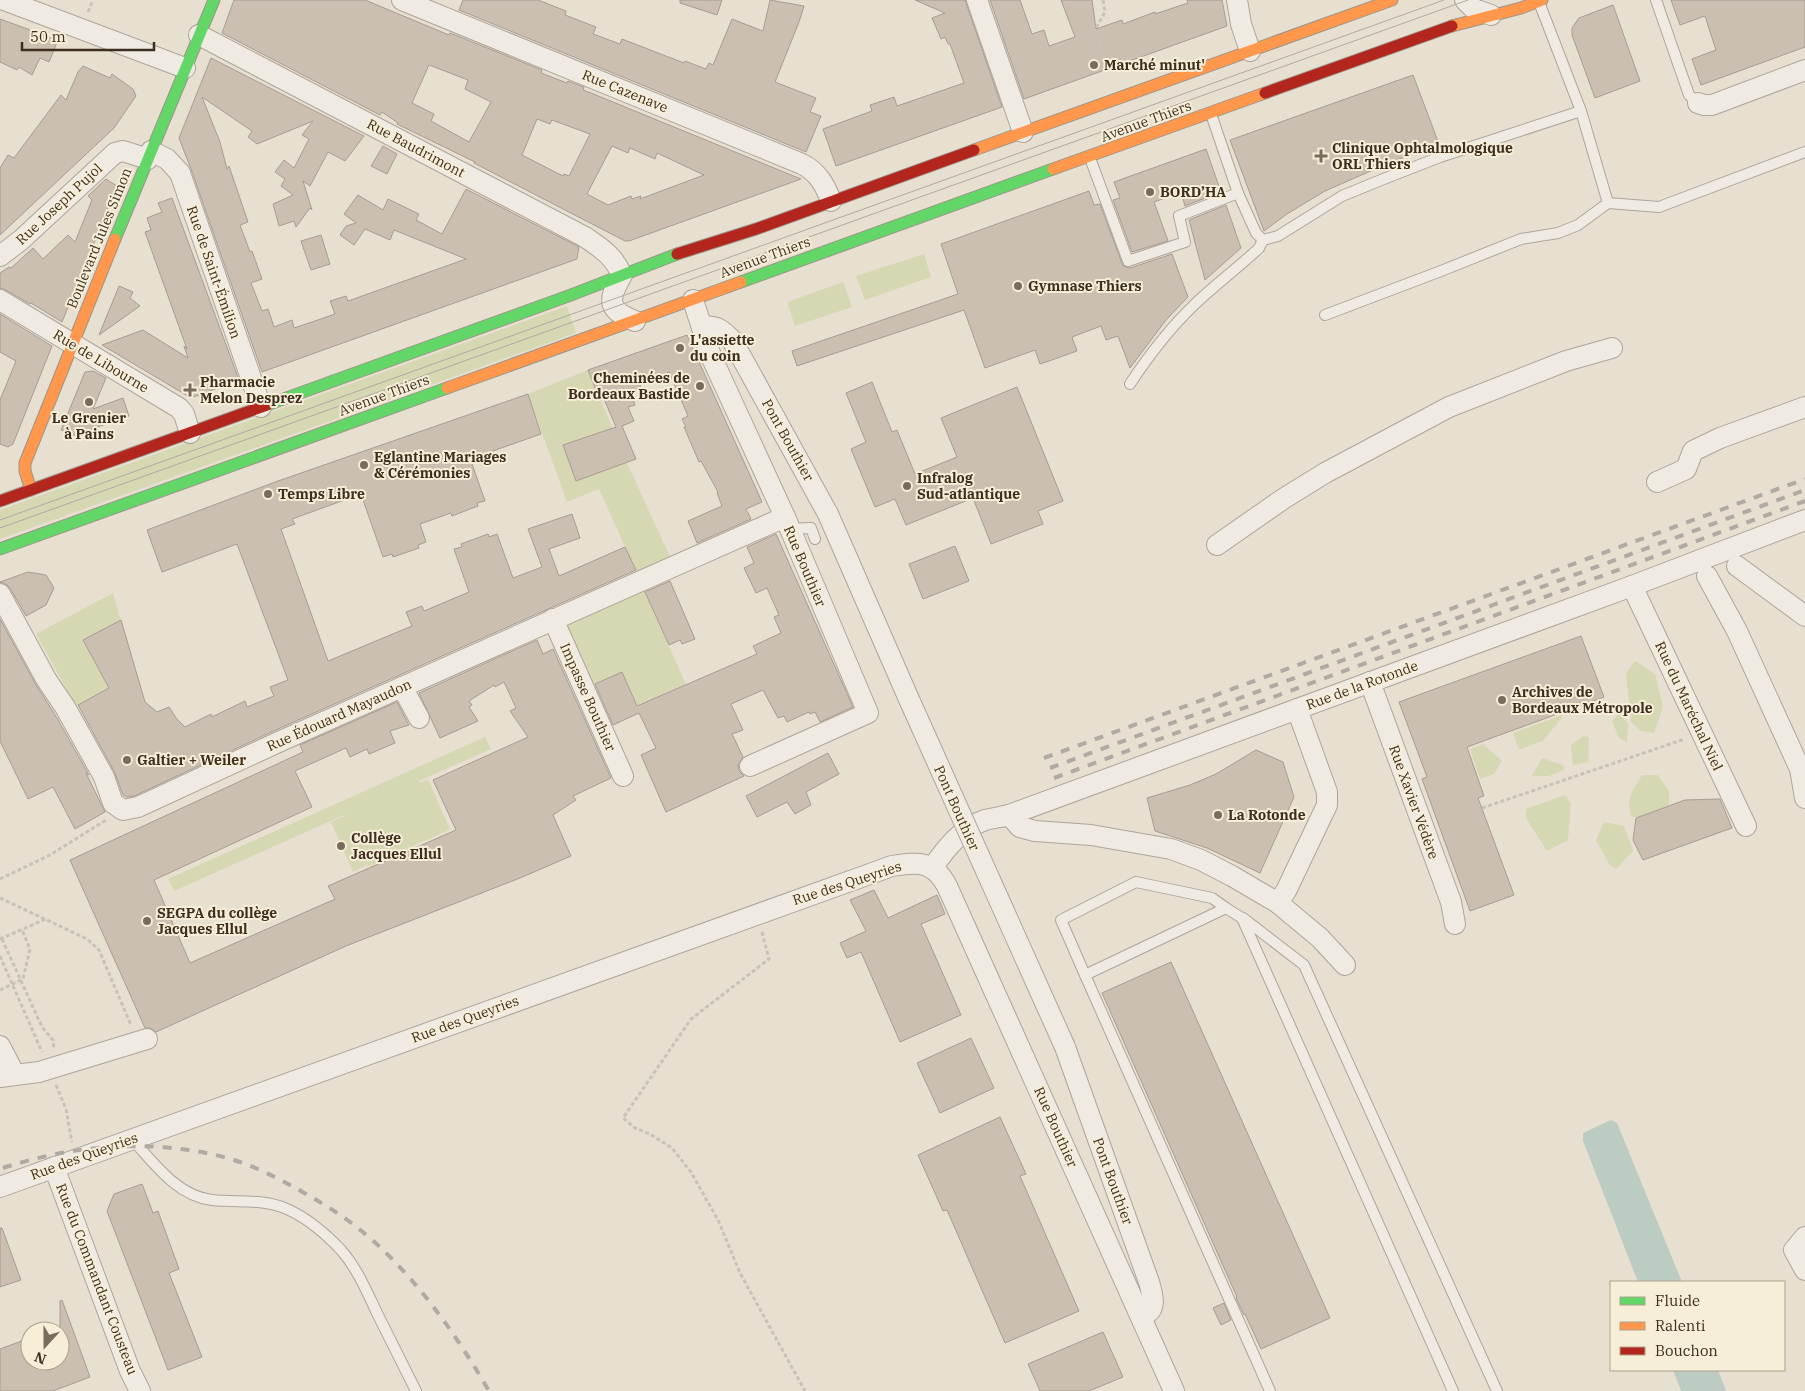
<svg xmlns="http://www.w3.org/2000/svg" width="1805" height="1391" font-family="'IBM Plex Serif',serif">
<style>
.green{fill:#d6d7b3}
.water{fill:#bcccc2}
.building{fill:#cbbfb2;stroke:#a89c90;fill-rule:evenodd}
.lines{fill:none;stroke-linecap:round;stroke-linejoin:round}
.lane-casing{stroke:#ada599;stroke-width:12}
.street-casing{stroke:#ada599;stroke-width:22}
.fast-casing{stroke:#9c958a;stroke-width:13}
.slow-casing{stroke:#9c958a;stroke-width:13}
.jam-casing{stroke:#9c958a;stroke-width:13}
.path{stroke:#c8c2b9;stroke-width:3;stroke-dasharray:4 2.5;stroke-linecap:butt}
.lane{stroke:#efebe3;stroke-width:10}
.street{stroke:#efebe3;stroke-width:20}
.fast{stroke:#63d668;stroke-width:11}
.slow{stroke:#ff974d;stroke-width:11}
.jam{stroke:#b3261e;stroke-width:11}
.tram{stroke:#afaaa2;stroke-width:1}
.rail{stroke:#afaaa2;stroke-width:4;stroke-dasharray:9 9;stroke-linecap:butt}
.street-bridge-casing{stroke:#ada599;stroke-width:22;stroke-linecap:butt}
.street-bridge{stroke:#efebe3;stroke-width:20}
.poi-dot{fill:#786c5e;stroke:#f7eed8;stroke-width:2}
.labels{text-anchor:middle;stroke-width:4;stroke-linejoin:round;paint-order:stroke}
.poi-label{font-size:14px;font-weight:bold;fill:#3d2e20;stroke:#f7eed8;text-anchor:start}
.street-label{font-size:14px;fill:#3d2e20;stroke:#f7eed8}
</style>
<rect width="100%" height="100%" fill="#e7e0d1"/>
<g class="green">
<polygon points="924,254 931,277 865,300 856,276"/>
<polygon points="843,282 852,307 795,326 787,302"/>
<polygon points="567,306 576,333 0,539 0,510"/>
<polygon points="588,370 627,463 671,559 637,573 599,489 567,502 528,394"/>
<polygon points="643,587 686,685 638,706 622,672 590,686 561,622"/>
<polygon points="113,593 136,673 76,706 36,634"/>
<polygon points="1635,661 1655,674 1663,707 1654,733 1641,731 1631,722 1626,674"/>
<polygon points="1619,712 1628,724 1627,742 1619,738 1612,721"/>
<polygon points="1562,715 1561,719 1542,742 1539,742 1519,750 1513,733"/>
<polygon points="1583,736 1589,737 1588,762 1573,765 1571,745"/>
<polygon points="485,737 491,749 419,781 420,783 428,779 450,829 443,833 394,854 394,855 368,867 367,865 353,872 331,822 345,816 344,815 174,891 168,879"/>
<polygon points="1483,744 1502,761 1494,774 1480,779 1470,749"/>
<polygon points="1542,758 1563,765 1565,770 1549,776 1532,776"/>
<path d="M1642,775H1658L1669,791V805L1638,817H1632C1625,799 1633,790 1642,775Z"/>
<polygon points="1565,795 1571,803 1568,840 1547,851 1526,818 1526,809"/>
<polygon points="1604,822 1624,826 1633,851 1616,869 1609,864 1596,840"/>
</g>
<g class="water">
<polygon points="1611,1120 1617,1123 1682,1282 1638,1282 1583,1141 1583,1133"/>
<polygon points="1673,1370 1718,1370 1726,1391 1681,1391"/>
</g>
<g class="building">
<path d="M234,0H365L449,35L450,33L542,70L541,73L567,83L568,81L584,87L583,90L591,93L801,179L629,241H625L474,163L475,162L397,124L398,123L382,112L380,115L222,33ZM429,65L468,80L465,89L491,102L469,142L431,121L434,114L412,103ZM537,119L550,124L552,120L590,134L569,176L564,174L563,176L522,155ZM612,146L628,153L630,148L655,159L657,153L704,175L640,199L641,196L632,199L631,196L608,205L587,194Z"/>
<polygon points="463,0 538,0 566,11 565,15 596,27 593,34 620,44 622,39 684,63 685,61 706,69 709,63 713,65 732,19 763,31 770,0 804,6 799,22 775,82 816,98 810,112 821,116 806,152 459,10"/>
<polygon points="680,0 722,0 717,15 680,3"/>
<polygon points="915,0 965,0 1002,107 836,166 823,129 872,111 870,105 894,97 897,106 964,83 950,44 948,44 945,37 941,39 932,18 945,13"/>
<polygon points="990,0 1020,0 1032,34 1044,30 1049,46 1075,37 1061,0 1092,0 1096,29 1122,20 1123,24 1155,12 1155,14 1188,3 1187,0 1222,0 1227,26 1024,99"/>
<polygon points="1671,0 1805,0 1805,47 1701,85 1692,59 1716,50 1705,16 1680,25"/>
<polygon points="1613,5 1640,81 1595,98 1572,35 1572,28 1579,18"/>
<polygon points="0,19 58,40 49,62 40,58 32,75 19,67 17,70 0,62"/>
<polygon points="211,58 364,136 345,161 328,152 310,186 303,181 312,210 310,208 296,227 294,221 279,226 273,204 293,195 281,186 285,179 275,172 284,160 294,168 309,139 302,135 313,121 257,144 248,137 252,131 202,97 220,142 227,169 229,166 248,222 240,225 250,252 252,251 262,279 251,283 262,311 268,309 274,327 292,320 294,328 315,321 335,314 330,301 346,296 348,301 466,259 394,230 390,240 365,229 354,245 340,235 346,226 356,223 344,214 358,195 383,210 388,199 419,214 416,220 442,234 466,189 579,247 577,259 262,372 191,169 179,138"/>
<polygon points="83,66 110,78 112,74 133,89 136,96 114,128 0,235 0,168 8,155 14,158 61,95 66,100 78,72"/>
<polygon points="1413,75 1439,144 1389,163 1325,191 1287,214 1264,231 1230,140"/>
<polygon points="383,146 397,154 387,174 371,166"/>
<polygon points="1206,149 1221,192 1185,206 1181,192 1154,202 1168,241 1132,252 1113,200 1120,198 1114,182"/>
<polygon points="106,179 117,186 62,322 31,303 30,304 6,290 0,288 0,273 9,267 11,268 33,248 43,259 68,235 75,242 92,200 88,196"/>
<polygon points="1089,191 1094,205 1100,204 1123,266 1130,268 1172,254 1188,297 1166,320 1130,368 1118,336 1106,340 1101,326 1072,337 1077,351 1049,361 1040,364 1035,350 985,368 964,310 797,366 792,351 958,294 941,244"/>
<polygon points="172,198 239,380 191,398 102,345 143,330 188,358 184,346 187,349 145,232 151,230 147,218 162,212 158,203"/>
<polygon points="1226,205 1241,248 1205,280 1189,220"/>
<polygon points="321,235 330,264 311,270 301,241"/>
<polygon points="119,286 133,292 130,298 140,306 99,335"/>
<polygon points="0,314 52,346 13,444 8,447 0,444 0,400 16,361 0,352"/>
<polygon points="687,335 762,502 746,509 751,519 697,543 688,521 722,506 717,493 718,492 701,461 699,462 684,427 686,427 682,419 688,416 669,372 640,385 641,389 631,392 635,405 628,407 634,421 622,426 636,459 576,481 563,445 616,427 604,399 600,400 588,370"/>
<polygon points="93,371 106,378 93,409 123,398 129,416 80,433 79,437 61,430 85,372"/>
<polygon points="872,382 892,432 897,430 915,474 957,457 941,418 1017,387 1063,501 1038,511 1043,524 991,544 973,498 906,525 895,499 875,507 851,449 866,442 846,393"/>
<polygon points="528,394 541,434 473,458 474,460 471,461 485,501 477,503 478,506 452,516 451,513 420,524 426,542 418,545 419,548 393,557 392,554 383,557 361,494 292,519 295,524 281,529 328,661 412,626 406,612 422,606 424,611 469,592 454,549 462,547 461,544 488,534 489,537 497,534 513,578 542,567 528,529 572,514 580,538 549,549 559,576 625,547 636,570 278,729 134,796 127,797 123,795 114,771 78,705 109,688 83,640 121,620 145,702 157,712 169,707 176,718 185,727 211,714 212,717 245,701 247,707 274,696 270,687 288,680 237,544 162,572 147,530 278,481"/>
<polygon points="776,534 853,707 820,722 815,712 810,714 809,712 787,722 784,716 778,718 763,690 731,704 743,730 732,734 743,757 738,765 739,771 744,776 666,812 641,755 656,748 639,713 613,725 595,684 622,672 637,706 757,654 753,646 781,633 774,617 779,615 767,588 756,593 744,568 754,563 747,547"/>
<polygon points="955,546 969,581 923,599 909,564"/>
<polygon points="28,572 46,575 54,588 46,605 26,616 10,588 6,584 0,582"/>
<polygon points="670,581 695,639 682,644 680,640 669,645 645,592"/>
<polygon points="0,619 36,685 57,718 89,775 86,773 105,812 75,829 53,787 28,799 0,741"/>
<polygon points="1581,636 1604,697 1467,747 1484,796 1478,798 1514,895 1470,911 1422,779 1427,777 1399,702"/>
<polygon points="537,640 543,654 553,649 611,778 573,796 576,800 553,815 571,856 520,878 346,946 156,1032 150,1028 145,1028 70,860 303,752 300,745 397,702 409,725 390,731 395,743 369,754 367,749 350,757 346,748 295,771 312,807 154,880 190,963 335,899 328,886 456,830 433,780 528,737 510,711 516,708 504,682 495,687 494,685 469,701 472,705 469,707 478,721 440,738 419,693"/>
<polygon points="1256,750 1283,762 1294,797 1260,873 1207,848 1155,831 1147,798 1190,785 1216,774"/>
<polygon points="828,753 839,774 806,792 811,805 795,814 787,802 757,817 746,796"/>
<polygon points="1720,799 1732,828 1643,860 1633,840 1636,818 1685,800"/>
<polygon points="874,890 888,918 937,895 945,914 921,924 961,1015 900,1042 861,952 847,958 840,943 866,931 850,900"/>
<polygon points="1171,962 1330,1318 1261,1349 1245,1314 1244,1315 1236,1298 1237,1297 1102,993"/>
<polygon points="971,1038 994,1088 940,1113 917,1063"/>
<polygon points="1000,1117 1026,1174 1020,1176 1079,1311 1005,1343 947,1210 943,1211 918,1155"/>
<polygon points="142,1184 153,1213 158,1211 179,1269 169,1273 202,1357 168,1370 107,1211 114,1194"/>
<polygon points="0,1228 2,1228 21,1280 0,1287"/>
<polygon points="62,1300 90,1377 53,1391 0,1391 0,1349 30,1338 30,1361 60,1361 60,1301"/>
<polygon points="1224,1303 1231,1320 1221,1325 1213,1308"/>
<polygon points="1103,1332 1123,1377 1089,1391 1040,1391 1028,1364"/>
</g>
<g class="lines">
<g class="lane-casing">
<g id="lane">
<polyline points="1656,0 1689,95 1698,103 1697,106"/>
<polyline points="1539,2 1581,111 1608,203 1659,207 1805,152"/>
<polyline points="1211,114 1238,193 1256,233 1263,240"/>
<polyline points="1090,158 1128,261 1185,242 1179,216 1238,193"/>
<polyline points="1325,315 1441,271 1521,239 1558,233 1578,225 1608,203"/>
<path d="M1130,384C1149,355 1170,328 1195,304C1216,284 1239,267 1259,248L1263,240L1278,236L1342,196L1381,180L1440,157L1581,111"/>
<polyline points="790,529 811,528 815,539"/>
<polyline points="1243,918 1304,965 1497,1391"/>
<polyline points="1085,975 1061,920 1136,882 1212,898 1226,908"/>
<path d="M132,1139C154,1163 177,1196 212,1200C237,1203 262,1198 287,1209C307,1218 326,1234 341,1250C357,1268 367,1292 377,1313C390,1339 403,1365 416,1391"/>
<polyline points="1270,1391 1085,975 1226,908 1242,918 1453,1391"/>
</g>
</g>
<g class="street-casing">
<g id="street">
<polyline points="4,0 185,68"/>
<path d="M402,0L802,164C818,172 825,185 831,201"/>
<polyline points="977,0 1023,132"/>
<polyline points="1237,0 1241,24 1250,51"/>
<polyline points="1465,0 1474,9 1491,15"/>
<path d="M199,35L585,237C602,249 613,255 622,275C608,299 606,310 635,321"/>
<polyline points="1698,103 1704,105 1712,105 1805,70"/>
<polyline points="151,151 167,159 180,173 261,407"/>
<polyline points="0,256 21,240 115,153 123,151 148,159"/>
<polyline points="0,300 179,408 184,414 190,433"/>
<polyline points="693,300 711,356 785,517 868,713 750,766"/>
<path d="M702,327C717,325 722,330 732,340L828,514"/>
<polyline points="1657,482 1686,469 1693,451 1720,438 1805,407"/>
<polyline points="1217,545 1283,499 1325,473 1449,407 1566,361 1612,348"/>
<polyline points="1737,566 1805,616"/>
<polyline points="1707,576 1737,631 1800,769 1805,798"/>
<polyline points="1632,586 1746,826"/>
<polyline points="0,594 46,679 65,707 104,777 113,803 123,810 138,807 283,740 785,517"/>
<polyline points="553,619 623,776"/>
<polyline points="1370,682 1451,902 1455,924"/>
<polyline points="402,687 419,718"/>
<polyline points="1009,815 1020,827 1035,831 1091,835 1171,849 1201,860 1232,876 1278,903 1286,891 1327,805 1327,792 1297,709"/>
<path d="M933,867C946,848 962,828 985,820C993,818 1001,817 1009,815L1632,586L1805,520"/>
<polyline points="1278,903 1320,938 1345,965"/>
<polyline points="0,1046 15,1075 0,1077"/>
<path d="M1065,1047L1149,1282C1153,1296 1158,1311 1141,1316"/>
<polyline points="15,1075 39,1072 147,1039"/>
<polyline points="54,1167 130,1371 140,1391"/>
<path d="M0,1187L892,866C918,862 933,860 947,886L1174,1391"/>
<polyline points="1805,1237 1794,1250 1805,1270"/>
</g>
</g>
<g class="fast-casing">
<g id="fast">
<polyline points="115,239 214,0"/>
<polyline points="741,282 1053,169"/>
<polyline points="267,405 571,295 677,254"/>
<polyline points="0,549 447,388"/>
</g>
</g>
<g class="slow-casing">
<g id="slow">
<polyline points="1452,26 1521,8 1542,0"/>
<polyline points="974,150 1392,0"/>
<polyline points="1053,169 1265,93"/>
<polyline points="447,388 741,282"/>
<polyline points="31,490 25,471 25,463 115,239"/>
</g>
</g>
<g class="jam-casing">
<g id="jam">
<polyline points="1265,93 1452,26"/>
<polyline points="677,254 756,229 974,150"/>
<polyline points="0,501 267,405"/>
</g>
</g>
<g class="path">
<polyline points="1103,0 1105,12 1095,30 1109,71"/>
<polyline points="88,12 93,0"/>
<polyline points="1482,808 1685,739"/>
<polyline points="0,879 50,855 106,820"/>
<polyline points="0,898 87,939 99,950 131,1025"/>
<polyline points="762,932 769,959 691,1019 623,1118 635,1128 650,1134 672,1148 691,1172 719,1222 740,1273 805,1391"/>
<polyline points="0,939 46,919"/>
<polyline points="2,939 42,1027 53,1040 54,1049"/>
<polyline points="0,956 42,1052"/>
<polyline points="0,990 23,979 30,949 22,930"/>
<polyline points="56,1085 66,1109 72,1142"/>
</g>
<use href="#lane" class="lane"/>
<use href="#street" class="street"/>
<use href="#fast" class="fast"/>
<use href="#slow" class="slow"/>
<use href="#jam" class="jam"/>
<g class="tram">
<polyline points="0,520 1444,0"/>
<polyline points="0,528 1468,0"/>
</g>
<g class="rail">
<polyline points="1044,758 1805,479"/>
<polyline points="1050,768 1805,490"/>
<polyline points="1054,778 1805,501"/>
<path d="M3,1168C76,1144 156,1138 231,1159C257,1167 282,1180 306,1194C335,1210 362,1229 385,1252C427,1293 460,1341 489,1391"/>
</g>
<g class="street-bridge-casing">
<polyline id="street-bridge" points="828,514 908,697 1065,1047"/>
</g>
<use href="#street-bridge" class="street-bridge"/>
</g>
<g class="poi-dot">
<circle cx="1094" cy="65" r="5"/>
<path d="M1318.5 148.5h5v5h5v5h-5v5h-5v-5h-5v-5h5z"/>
<circle cx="1150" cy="192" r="5"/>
<circle cx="1018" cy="286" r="5"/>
<circle cx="680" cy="348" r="5"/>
<circle cx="700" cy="386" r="5"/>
<path d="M187.5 382.5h5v5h5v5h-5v5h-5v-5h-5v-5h5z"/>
<circle cx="89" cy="402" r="5"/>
<circle cx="364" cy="465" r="5"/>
<circle cx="907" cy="486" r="5"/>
<circle cx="268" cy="494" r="5"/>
<circle cx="1502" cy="700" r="5"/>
<circle cx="127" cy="760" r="5"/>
<circle cx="1218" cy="815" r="5"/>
<circle cx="341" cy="846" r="5"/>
<circle cx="147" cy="921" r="5"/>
</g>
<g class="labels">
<g class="poi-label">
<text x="1104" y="70">Marché minut'</text>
<text x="1332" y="153">Clinique Ophtalmologique<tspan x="1332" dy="16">ORL Thiers</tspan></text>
<text x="1160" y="197">BORD’HA</text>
<text x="1028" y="291">Gymnase Thiers</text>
<text x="690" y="345">L'assiette<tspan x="690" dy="16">du coin</tspan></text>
<text x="690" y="383" text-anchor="end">Cheminées de<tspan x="690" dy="16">Bordeaux Bastide</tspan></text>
<text x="200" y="387">Pharmacie<tspan x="200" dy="16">Melon Desprez</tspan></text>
<text x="89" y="423" text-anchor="middle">Le Grenier<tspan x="89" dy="16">à Pains</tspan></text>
<text x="374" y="462">Eglantine Mariages<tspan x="374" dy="16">&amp; Cérémonies</tspan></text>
<text x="917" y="483">Infralog<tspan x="917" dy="16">Sud-atlantique</tspan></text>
<text x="278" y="499">Temps Libre</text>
<text x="1512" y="697">Archives de<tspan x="1512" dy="16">Bordeaux Métropole</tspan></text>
<text x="137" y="765">Galtier + Weiler</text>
<text x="1228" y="820">La Rotonde</text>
<text x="351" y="843">Collège<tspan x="351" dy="16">Jacques Ellul</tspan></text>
<text x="157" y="918">SEGPA du collège<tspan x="157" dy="16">Jacques Ellul</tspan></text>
</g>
<g class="street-label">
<text transform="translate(625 91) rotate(22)" y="5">Rue Cazenave</text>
<text transform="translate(1146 121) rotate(-20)" y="5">Avenue Thiers</text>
<text transform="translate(416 148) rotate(28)" y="5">Rue Baudrimont</text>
<text transform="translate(59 204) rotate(-43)" y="5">Rue Joseph Pujol</text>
<text transform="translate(99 238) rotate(-68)" y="5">Boulevard Jules Simon</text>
<text transform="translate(765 257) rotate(-20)" y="5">Avenue Thiers</text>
<text transform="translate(214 272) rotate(71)" y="5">Rue de Saint-Émilion</text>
<text transform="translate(101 361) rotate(31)" y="5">Rue de Libourne</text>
<text transform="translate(384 395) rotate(-20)" y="5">Avenue Thiers</text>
<text transform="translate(788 440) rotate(61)" y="5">Pont Bouthier</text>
<text transform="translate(805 566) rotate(67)" y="5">Rue Bouthier</text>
<text transform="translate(1362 685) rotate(-20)" y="5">Rue de la Rotonde</text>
<text transform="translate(588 697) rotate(66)" y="5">Impasse Bouthier</text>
<text transform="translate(1689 706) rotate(65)" y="5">Rue du Maréchal Niel</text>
<text transform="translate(339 715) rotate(-24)" y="5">Rue Édouard Mayaudon</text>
<text transform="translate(1414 802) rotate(70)" y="5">Rue Xavier Védère</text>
<text transform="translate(957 808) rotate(66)" y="5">Pont Bouthier</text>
<text transform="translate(847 883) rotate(-18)" y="5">Rue des Queyries</text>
<text transform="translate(465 1019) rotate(-20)" y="5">Rue des Queyries</text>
<text transform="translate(1056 1127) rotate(66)" y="5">Rue Bouthier</text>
<text transform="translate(84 1156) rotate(-20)" y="5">Rue des Queyries</text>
<text transform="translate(1113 1181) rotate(70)" y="5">Pont Bouthier</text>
<text transform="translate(97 1279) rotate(69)" y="5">Rue du Commandant Cousteau</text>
</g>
</g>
<rect x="1610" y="1281" width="175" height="90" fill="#f7eed8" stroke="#ada18e"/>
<rect x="1620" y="1297" width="25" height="8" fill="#63d668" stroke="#ada18e"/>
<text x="1655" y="1306" font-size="15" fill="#3d2e20">Fluide</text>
<rect x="1620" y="1322" width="25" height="8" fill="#ff974d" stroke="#ada18e"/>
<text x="1655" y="1331" font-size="15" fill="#3d2e20">Ralenti</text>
<rect x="1620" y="1347" width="25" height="8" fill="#b3261e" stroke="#ada18e"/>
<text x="1655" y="1356" font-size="15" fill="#3d2e20">Bouchon</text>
<g transform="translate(45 1346) rotate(201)"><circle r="24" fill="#f7eed8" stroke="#ada18e"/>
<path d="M0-4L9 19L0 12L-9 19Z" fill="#786c5e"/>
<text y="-8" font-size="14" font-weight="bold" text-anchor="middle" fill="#3d2e20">N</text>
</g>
<path d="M22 42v8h132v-8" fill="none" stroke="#3d2e20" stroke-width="2.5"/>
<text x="30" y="42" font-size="15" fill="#3d2e20" stroke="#f7eed8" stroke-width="4" paint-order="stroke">50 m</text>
</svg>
